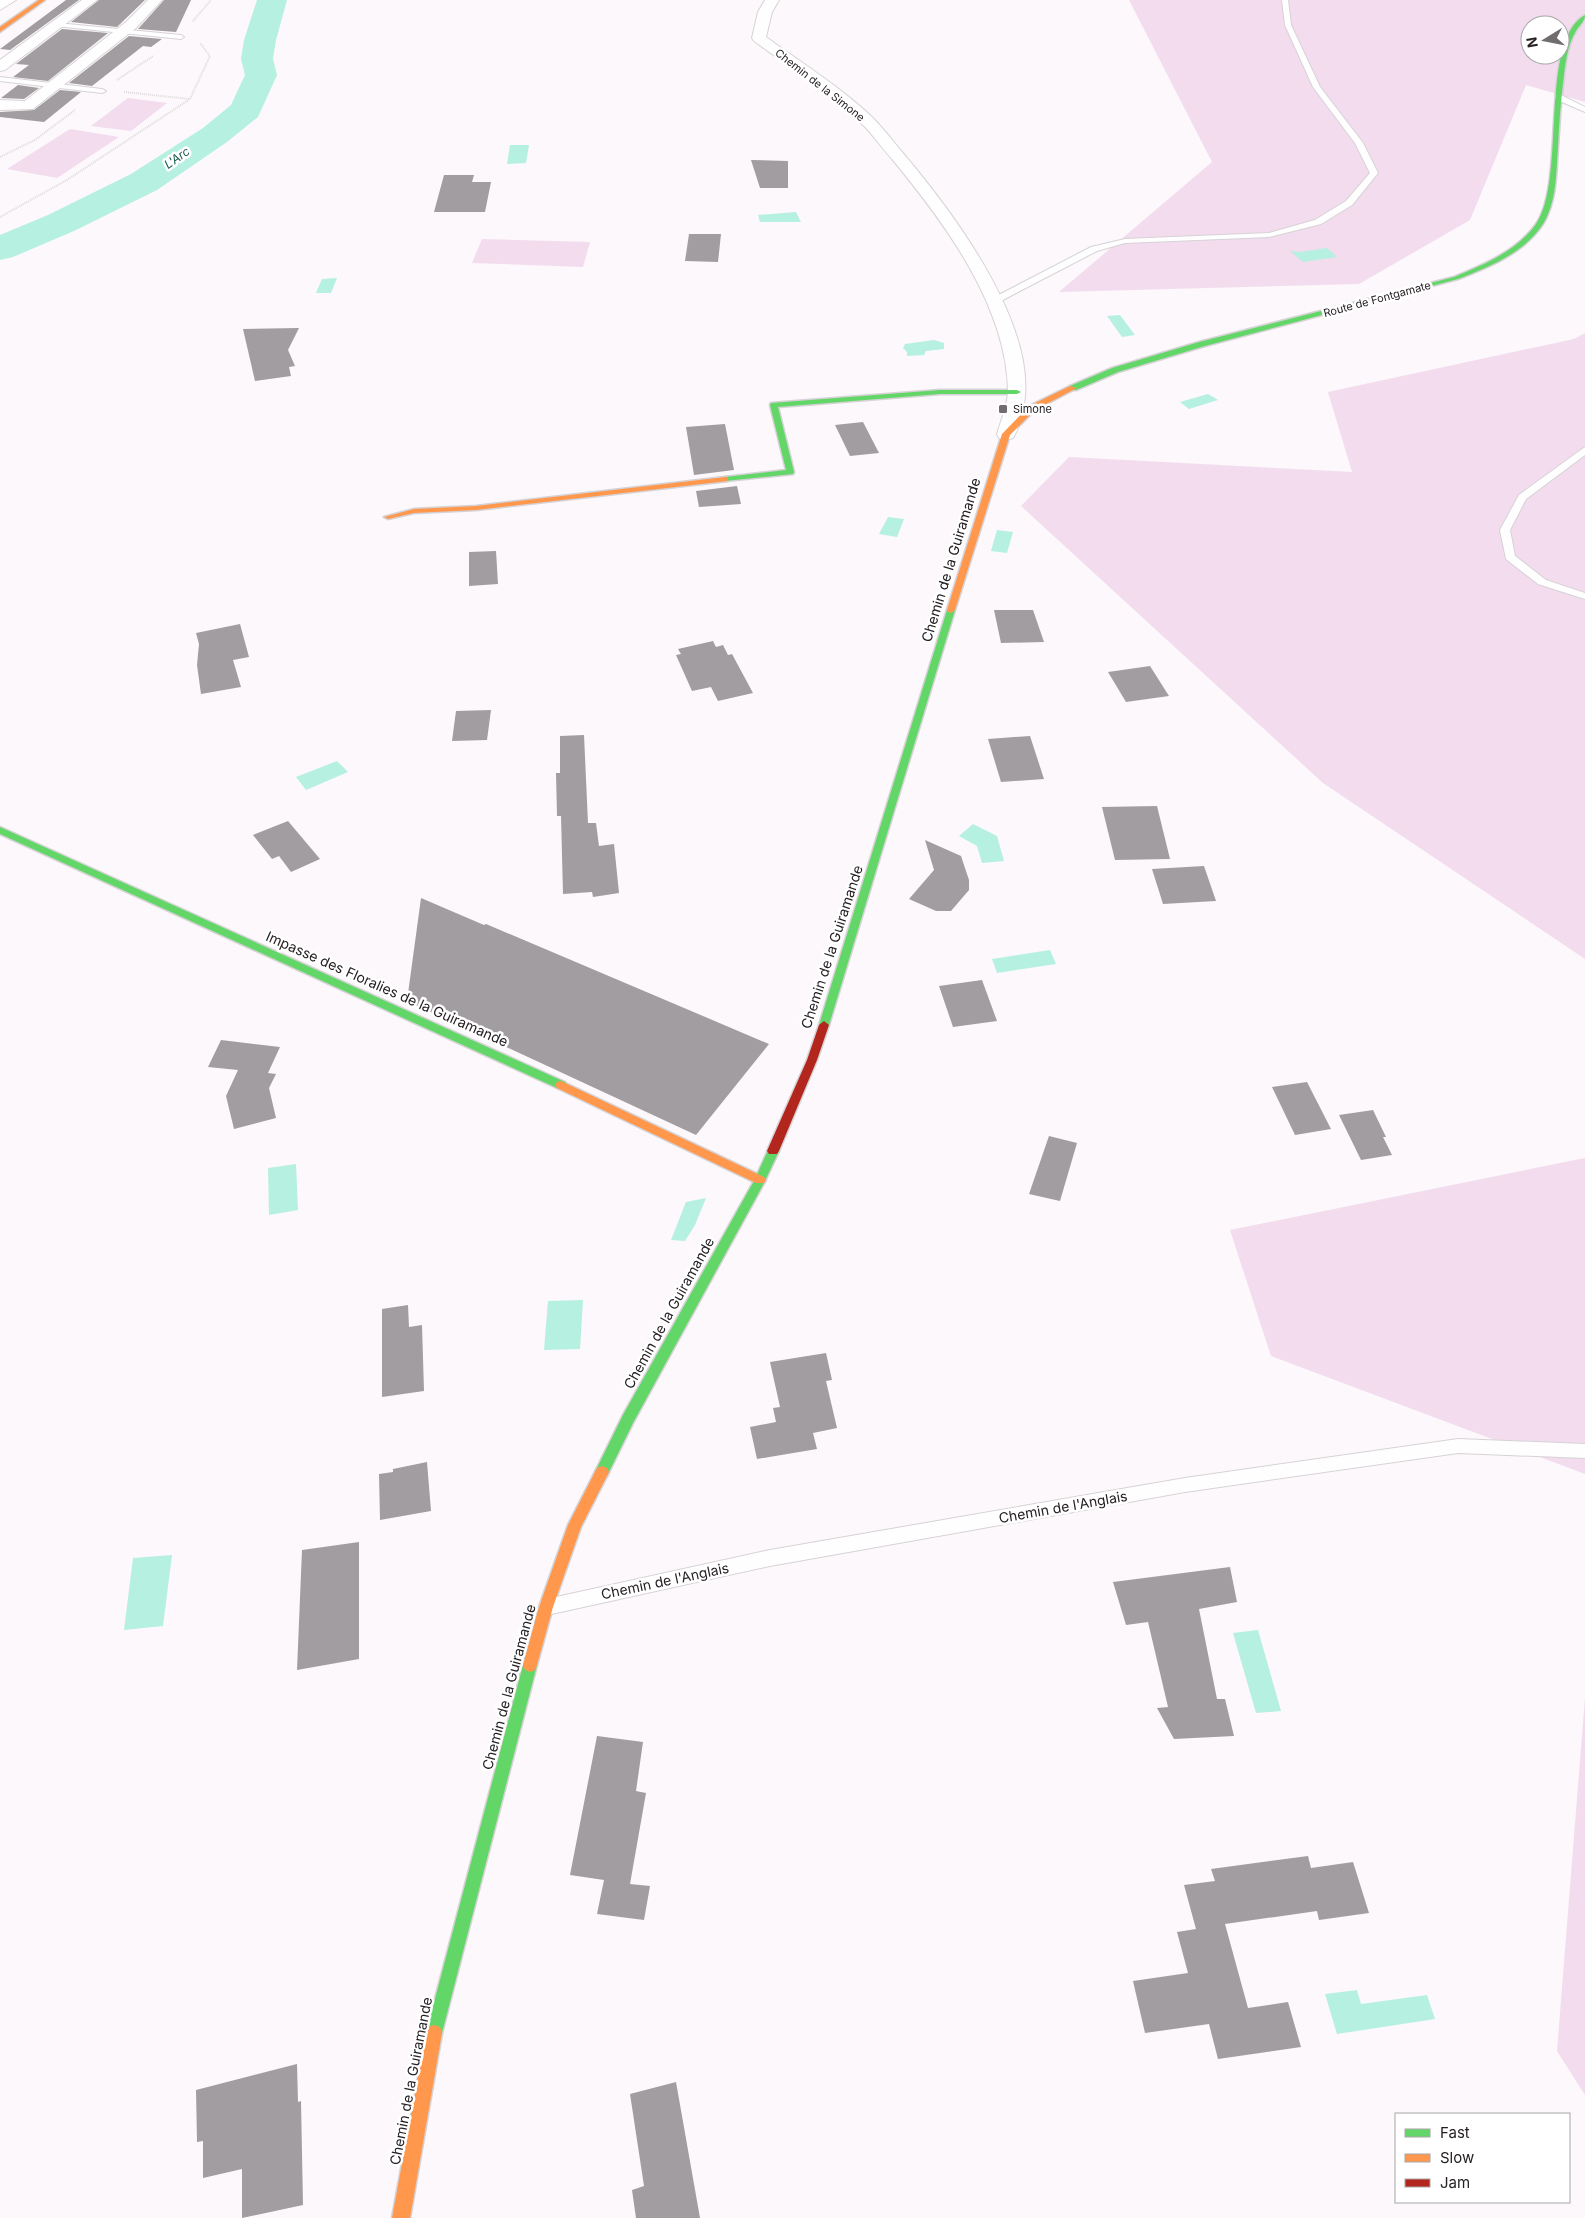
<svg xmlns="http://www.w3.org/2000/svg" width="1585" height="2218" font-family="Inter,sans-serif">
<style>
.green{fill:#f2dcee;fill-rule:evenodd}
.water{fill:#b6f0e0}
.lines{fill:none;stroke-linecap:round;stroke-linejoin:round}
.river{fill:#b6f0e0;fill-rule:evenodd}
.building{fill:#a19da0}
.lane-casing{stroke:#d6d3d6;stroke-width:2}
.street-casing{stroke:#d6d3d6;stroke-width:2}
.fast-casing{stroke:#d6d3d6;stroke-width:3}
.slow-casing{stroke:#d6d3d6;stroke-width:3}
.jam-casing{stroke:#d6d3d6;stroke-width:3}
.path{stroke:#dddbdc;stroke-width:2;stroke-dasharray:1 1;stroke-linecap:butt}
.lane{fill:#fffefe;fill-rule:evenodd}
.street{fill:#fffefe;fill-rule:evenodd}
.fast{fill:#63d668;fill-rule:evenodd}
.slow{fill:#ff974d;fill-rule:evenodd}
.jam{fill:#b3261e;fill-rule:evenodd}
.poi-dot{fill:#706c6f;stroke:#fff;stroke-width:2}
.labels{text-anchor:middle;stroke-width:5;stroke-linejoin:round;paint-order:stroke}
.far-street-label{font-size:11px;fill:#252024;stroke:#fff}
.far-poi-label{font-size:11px;fill:#252024;stroke:#fff;text-anchor:start}
.far-water-label{font-size:12px;font-style:italic;fill:#165b4b;stroke:#fff}
.street-label{font-size:14px;fill:#252024;stroke:#fff}
</style>
<rect width="100%" height="100%" fill="#fcf8fb"/>
<g class="green">
<path d="M1129,0H1585V102L1526,85L1470,220L1359,284L1059,292L1212,162ZM1530,25H1560V55H1530Z"/>
<polygon points="128,98 167,103 131,131 91,126"/>
<polygon points="70,129 119,137 57,178 7,169"/>
<polygon points="482,239 590,242 583,267 472,263"/>
<polygon points="1585,333 1585,959 1323,783 1021,506 1069,457 1352,472 1328,392 1574,339"/>
<polygon points="1585,1158 1585,1474 1271,1356 1230,1230"/>
<polygon points="1585,1698 1585,2095 1557,2051"/>
</g>
<g class="water">
<polygon points="510,145 529,145 526,163 507,164"/>
<polygon points="796,212 801,222 760,222 758,215"/>
<polygon points="1327,248 1337,257 1303,262 1290,251 1300,252"/>
<polygon points="337,278 331,293 316,293 322,279"/>
<polygon points="1120,315 1135,335 1122,337 1107,316"/>
<polygon points="934,340 944,343 944,349 926,351 924,355 907,356 907,352 903,348 905,344"/>
<polygon points="1208,394 1218,400 1189,409 1180,402"/>
<polygon points="888,517 904,519 897,537 879,534"/>
<polygon points="997,530 1013,532 1007,553 991,551"/>
<polygon points="337,761 348,772 306,790 296,777"/>
<polygon points="973,824 997,836 1004,861 982,863 977,846 959,836"/>
<polygon points="1050,950 1056,964 997,973 992,959"/>
<polygon points="296,1164 298,1210 269,1215 268,1168"/>
<polygon points="706,1198 695,1225 685,1241 671,1240 686,1202"/>
<polygon points="583,1300 580,1349 544,1350 548,1301"/>
<polygon points="172,1555 163,1626 124,1630 133,1558"/>
<polygon points="1258,1630 1281,1711 1256,1713 1233,1633"/>
<polygon points="1357,1990 1361,2004 1427,1995 1435,2019 1337,2034 1325,1994"/>
</g>
<g class="lines">
<polygon class="river" points="257,0 287,0 276,40 273,59 277,75 258,117 227,142 157,190 74,231 13,257 0,260 0,235 48,215 131,174 203,128 231,105 245,75 241,59 244,40"/>
</g>
<g class="building">
<polygon points="66,0 79,0 10,50 0,49"/>
<polygon points="99,0 145,0 117,27 71,22"/>
<polygon points="164,0 191,0 176,32 138,29"/>
<polygon points="62,29 108,33 48,81 13,77 29,65 16,64"/>
<polygon points="129,36 162,39 151,47 143,46 92,86 69,83"/>
<polygon points="18,85 39,88 24,99 1,98"/>
<polygon points="60,90 81,92 44,122 0,117 0,112 34,110"/>
<polygon points="751,160 788,161 788,188 760,188"/>
<polygon points="444,175 474,175 472,182 491,182 485,212 434,212"/>
<polygon points="689,234 721,234 718,262 685,261"/>
<polygon points="299,328 288,350 295,366 289,367 291,376 255,381 243,329"/>
<polygon points="863,422 879,453 850,456 835,425"/>
<polygon points="725,424 734,470 694,475 686,427"/>
<polygon points="737,486 741,504 699,507 696,491"/>
<polygon points="496,551 498,584 469,586 469,552"/>
<polygon points="994,610 1033,610 1044,642 1001,643"/>
<polygon points="240,624 249,657 233,660 241,687 201,694 197,665 199,644 196,633"/>
<polygon points="713,641 716,647 723,645 728,655 732,654 753,693 718,701 711,687 692,691 676,655 681,654 678,649"/>
<polygon points="1150,666 1169,696 1126,702 1108,672"/>
<polygon points="491,710 487,740 452,741 456,711"/>
<polygon points="584,735 588,823 596,823 599,846 614,844 619,893 593,897 592,892 563,894 561,816 557,816 556,773 560,773 560,736"/>
<polygon points="1030,736 1044,779 1001,782 988,739"/>
<polygon points="1157,806 1170,859 1115,860 1102,807"/>
<polygon points="288,821 320,859 291,872 279,856 272,859 253,835"/>
<polygon points="925,840 961,856 969,880 969,890 951,911 936,911 909,899 934,870"/>
<polygon points="1204,866 1216,901 1163,904 1152,869"/>
<polygon points="421,898 484,925 486,924 769,1044 696,1135 407,1001"/>
<polygon points="982,980 997,1021 953,1027 939,986"/>
<polygon points="221,1040 280,1047 268,1073 276,1074 269,1088 276,1118 234,1129 226,1096 238,1070 208,1067"/>
<polygon points="1307,1082 1331,1129 1295,1135 1272,1087"/>
<polygon points="1373,1110 1386,1137 1383,1137 1392,1155 1361,1160 1339,1115"/>
<polygon points="1049,1136 1077,1143 1060,1201 1029,1194"/>
<polygon points="408,1305 409,1327 422,1325 424,1391 382,1397 382,1309"/>
<polygon points="826,1353 832,1380 826,1381 837,1428 813,1433 817,1449 757,1459 750,1427 776,1422 773,1408 780,1407 770,1362"/>
<polygon points="427,1462 431,1511 380,1520 379,1474 393,1472 393,1469"/>
<polygon points="359,1542 359,1659 297,1670 302,1550"/>
<polygon points="1230,1567 1237,1602 1199,1609 1217,1699 1225,1699 1234,1736 1174,1739 1157,1708 1168,1707 1148,1622 1126,1625 1113,1582"/>
<polygon points="597,1736 643,1742 636,1791 646,1793 630,1884 650,1886 644,1920 597,1914 604,1880 570,1875"/>
<polygon points="1308,1856 1311,1868 1353,1862 1369,1913 1319,1920 1317,1911 1225,1924 1248,2008 1288,2002 1301,2047 1218,2059 1209,2024 1145,2033 1133,1981 1188,1973 1177,1932 1196,1929 1184,1885 1215,1881 1211,1869"/>
<polygon points="297,2064 298,2102 301,2101 303,2205 242,2218 242,2169 203,2178 203,2141 197,2142 196,2090"/>
<polygon points="676,2082 700,2218 636,2218 632,2190 644,2186 630,2094"/>
</g>
<g class="lines">
<g class="lane-casing">
<g id="lane">
<polygon points="1282,0 1288,0 1291,25 1320,87 1363,143 1378,173 1352,205 1321,224 1269,237 1125,243 1097,251 997,303 991,303 991,299 1091,247 1125,239 1269,233 1315,220 1346,201 1370,173 1355,143 1313,87 1285,25"/>
<polygon points="57,23 181,35 184,37 181,39 55,26 55,24"/>
<polygon points="0,77 102,89 106,91 102,93 0,81"/>
<polygon points="1555,95 1561,95 1585,107 1585,112 1555,99"/>
<polygon points="1585,447 1585,455 1526,499 1510,530 1515,556 1546,580 1585,593 1585,599 1538,584 1506,559 1500,530 1519,495"/>
<polygon points="1458,1439 1585,1444 1585,1458 1458,1453 1185,1492 770,1566 547,1615 541,1613 539,1607 541,1601 547,1599 770,1550 1185,1478"/>
</g>
</g>
<g class="street-casing">
<g id="street">
<polygon points="0,0 16,0 0,10"/>
<polygon points="82,0 97,0 5,70 0,71 0,60"/>
<polygon points="148,0 162,0 136,28 33,109 0,110 0,100 25,101 126,22"/>
<path d="M765,0H779L772,12L766,37C802,63 840,87 872,117C883,128 892,140 902,152C952,211 1047,335 1021,417C1019,424 1017,432 1013,438L1006,440L999,438L997,434C1001,420 1008,405 1008,390C1006,305 944,222 892,159C881,147 872,133 860,122C827,92 790,67 754,41L752,38L758,12Z"/>
</g>
</g>
<g class="fast-casing">
<g id="fast">
<path d="M1585,15C1585,22 1579,25 1576,31C1568,44 1566,60 1564,75C1561,99 1559,123 1558,147C1556,173 1557,201 1543,224C1524,253 1489,267 1458,279L1205,346L1118,372L1076,390H1070V386L1112,368L1199,342L1454,277C1483,265 1517,251 1536,224C1567,180 1538,41 1585,15Z"/>
<polygon points="940,390 1017,390 1021,392 1017,394 940,394 778,407 794,472 793,474 725,481 721,479 725,477 786,470 770,405 771,403"/>
<polygon points="951,607 955,610 829,1025 824,1029 820,1028 819,1025 947,610"/>
<polygon points="0,827 565,1082 567,1085 561,1089 557,1088 0,834"/>
<polygon points="773,1147 777,1148 779,1151 764,1183 633,1423 607,1476 602,1478 597,1476 595,1472 623,1415 755,1179 769,1148"/>
<polygon points="530,1658 535,1660 537,1665 442,2033 440,2039 434,2041 428,2039 426,2033 523,1665 525,1660"/>
</g>
</g>
<g class="slow-casing">
<g id="slow">
<polygon points="39,0 45,0 0,32 0,27"/>
<polygon points="1070,386 1077,388 1035,410 1010,435 955,610 951,613 948,612 947,610 1002,434 1029,406"/>
<polygon points="725,477 728,477 728,481 476,510 414,513 388,519 384,517 414,509 476,506"/>
<polygon points="561,1081 764,1177 766,1180 764,1183 756,1183 557,1088 555,1085 557,1082"/>
<polygon points="602,1466 607,1468 609,1472 581,1527 553,1607 537,1665 535,1670 530,1672 525,1670 523,1665 539,1607 568,1525 597,1468"/>
<polygon points="434,2025 440,2027 442,2033 410,2218 392,2218 426,2033 428,2027"/>
</g>
</g>
<g class="jam-casing">
<polygon id="jam" points="824,1021 829,1025 817,1060 779,1151 777,1154 769,1154 767,1151 807,1060 819,1025"/>
</g>
<g class="path">
<polyline points="193,21 211,0"/>
<polyline points="117,80 153,56"/>
<polyline points="124,92 190,99"/>
<polyline points="0,157 35,140 75,110"/>
<polyline points="0,217 67,180 190,99 210,56 200,43"/>
</g>
<use href="#lane" class="lane"/>
<use href="#street" class="street"/>
<use href="#fast" class="fast"/>
<use href="#slow" class="slow"/>
<use href="#jam" class="jam"/>
</g>
<rect class="poi-dot" x="998" y="404" width="10" height="10" rx="2.5"/>
<g class="labels">
<g class="far-street-label">
<text transform="translate(820 85) rotate(38)" y="4">Chemin de la Simone</text>
<text transform="translate(1377 299) rotate(-15)" y="4">Route de Fontgamate</text>
</g>
<g class="far-poi-label">
<text x="1013" y="413">Simone</text>
</g>
<g class="far-water-label">
<text transform="translate(177 158) rotate(-35)" y="4">L'Arc</text>
</g>
<g class="street-label">
<text transform="translate(951 560) rotate(-73)" y="5">Chemin de la Guiramande</text>
<text transform="translate(832 947) rotate(-72)" y="5">Chemin de la Guiramande</text>
<text transform="translate(387 989) rotate(24)" y="5">Impasse des Floralies de la Guiramande</text>
<text transform="translate(669 1313) rotate(-61)" y="5">Chemin de la Guiramande</text>
<text transform="translate(1063 1507) rotate(-10)" y="5">Chemin de l'Anglais</text>
<text transform="translate(665 1581) rotate(-12)" y="5">Chemin de l'Anglais</text>
<text transform="translate(509 1687) rotate(-75)" y="5">Chemin de la Guiramande</text>
<text transform="translate(411 2081) rotate(-79)" y="5">Chemin de la Guiramande</text>
</g>
</g>
<rect x="1395" y="2113" width="175" height="90" fill="#ffffff" stroke="#a8a6a7"/>
<rect x="1405" y="2129" width="25" height="8" fill="#63d668" stroke="#a8a6a7"/>
<text x="1440" y="2138" font-size="15" fill="#252024">Fast</text>
<rect x="1405" y="2154" width="25" height="8" fill="#ff974d" stroke="#a8a6a7"/>
<text x="1440" y="2163" font-size="15" fill="#252024">Slow</text>
<rect x="1405" y="2179" width="25" height="8" fill="#b3261e" stroke="#a8a6a7"/>
<text x="1440" y="2188" font-size="15" fill="#252024">Jam</text>
<g transform="translate(1545 40) rotate(260)"><circle r="24" fill="#ffffff" stroke="#a8a6a7"/>
<path d="M0-4L9 19L0 12L-9 19Z" fill="#706c6f"/>
<text y="-8" font-size="14" font-weight="bold" text-anchor="middle" fill="#252024">N</text>
</g>
</svg>
